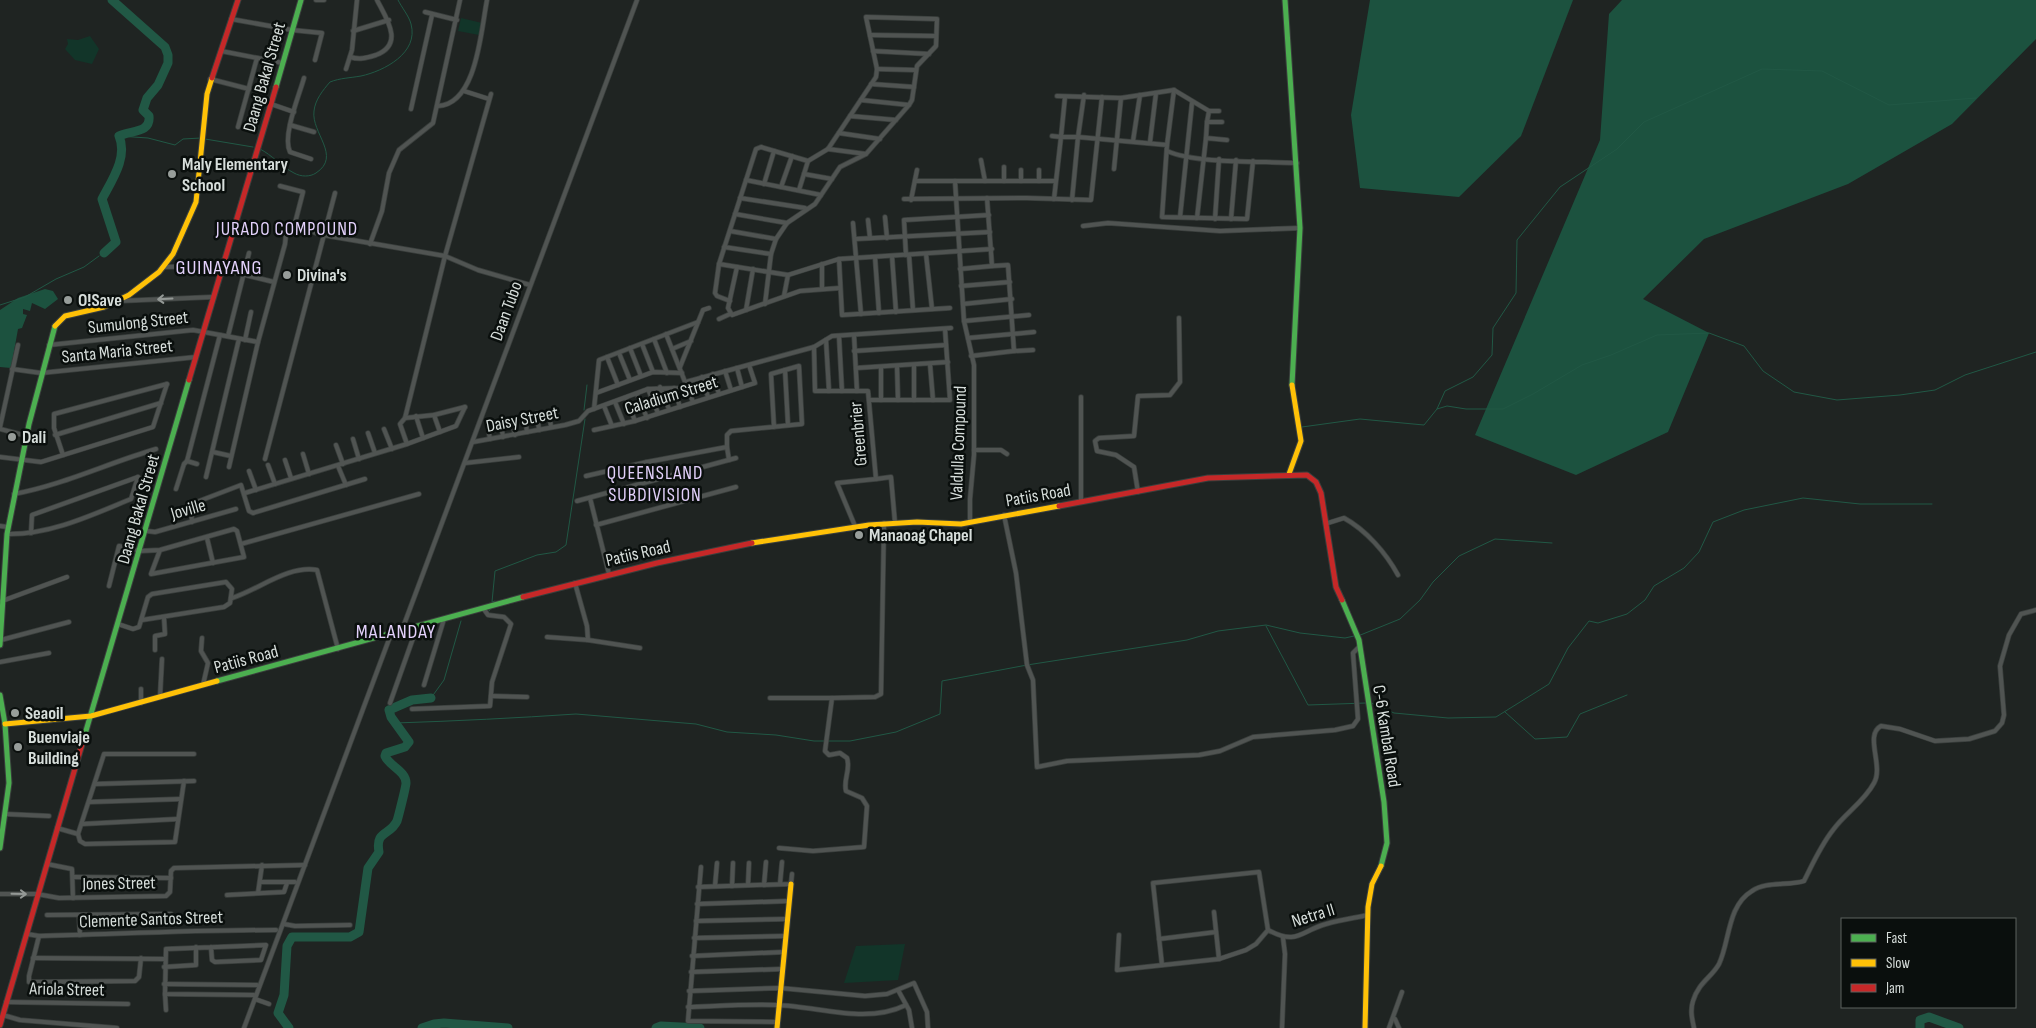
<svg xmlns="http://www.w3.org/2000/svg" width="2036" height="1028" font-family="'Sofia Sans Condensed',sans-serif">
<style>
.green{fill:#123529}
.forest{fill:#1c523f}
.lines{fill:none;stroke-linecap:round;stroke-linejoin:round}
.stream{stroke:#215845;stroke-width:1}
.river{stroke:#215845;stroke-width:9}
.street-casing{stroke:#3a3f3d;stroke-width:5.5}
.fast-casing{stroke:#3a3f3d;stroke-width:7}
.slow-casing{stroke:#3a3f3d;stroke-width:7}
.jam-casing{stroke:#3a3f3d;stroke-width:7}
.street{stroke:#505452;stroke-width:4}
.fast{stroke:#4caf50;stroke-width:5}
.slow{stroke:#ffc107;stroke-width:5}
.jam{stroke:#c62828;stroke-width:5}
.oneway{stroke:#949996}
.poi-dot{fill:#979d9a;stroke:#0a0f0d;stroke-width:2}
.labels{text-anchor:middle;stroke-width:5;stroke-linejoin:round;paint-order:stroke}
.street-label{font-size:18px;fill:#d7dedb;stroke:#0a0f0d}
.poi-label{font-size:18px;font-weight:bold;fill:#d7dedb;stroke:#0a0f0d;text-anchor:start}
.neighbourhood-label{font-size:19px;letter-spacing:1px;fill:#e3d1fb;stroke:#0a0f0d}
.quarter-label{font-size:20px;letter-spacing:1px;fill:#e3d1fb;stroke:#0a0f0d}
</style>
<rect width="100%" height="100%" fill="#1f2422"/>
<g class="green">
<polygon points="461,18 482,23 479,35 458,31"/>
<polygon points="90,36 99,49 92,64 75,60 65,49 68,44 67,39 78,40"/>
<polygon points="905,944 898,980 844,983 856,946"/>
</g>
<g class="forest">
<polygon points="1370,0 1573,0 1521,136 1459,197 1360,188 1351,115"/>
<polygon points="1622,0 2036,0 2036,39 1952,124 1848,184 1704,239 1643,299 1709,333 1668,432 1576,475 1475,435 1600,140 1609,14"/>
<polygon points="45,289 53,291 58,299 45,309 32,303 30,311 23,309 23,314 27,315 22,328 18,329 11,368 0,367 0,310 18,298"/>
</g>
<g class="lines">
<g class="stream">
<polyline points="119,136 148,138 175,145 183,139 201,138"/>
<polyline points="205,139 253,147"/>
<path d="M260,149C272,155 282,167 294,173C301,177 310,177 316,173C342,156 311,133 314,111C315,100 323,90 330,82C340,78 350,78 361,76C384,71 419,53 411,24C409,16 402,8 398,0"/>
<polyline points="0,305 25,297 56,279 84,267 99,256"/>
<polyline points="1437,409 1447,406 1466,409 1503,409 1533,394 1582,365 1611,355 1657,335 1709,333 1744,346 1763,371 1794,392 1837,400 1900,395 1935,390 1965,375 2036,352"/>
<polyline points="584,410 587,385"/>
<polyline points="1302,427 1360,419 1424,425 1437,409 1445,391 1473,377 1492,355 1493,328 1516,293 1517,240 1560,187 1617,149 1644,122 1762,69 1822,71 1889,105 1976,98"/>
<polyline points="495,601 492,602 495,571 537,555 556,552 566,545 585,419"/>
<polyline points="489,611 491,608"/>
<polyline points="1266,626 1308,705 1366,703"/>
<polyline points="1358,636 1400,619 1420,600 1433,582 1459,556 1495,539 1552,543"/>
<polyline points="431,698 444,680 461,621"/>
<polyline points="1369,702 1394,713 1448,718 1496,717 1549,684 1568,648 1589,621 1598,623 1627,614 1645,600 1654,586 1684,568 1699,552 1713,522 1744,510 1803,498 1860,504 1932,504"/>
<polyline points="1505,712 1535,739 1567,737 1580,714 1627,695"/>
<path d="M396,723C456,721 517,718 576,714L696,724L727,732L776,735L814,741H850L896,732L940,714L942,681L1027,665L1187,640L1218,631L1266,625L1300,633L1345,638L1354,636"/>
</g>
<g class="river">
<path d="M104,253L116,242L102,199C112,180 128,157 119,136C130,130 151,134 149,116L143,110L147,98L158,85L168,63V55L165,47L112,0"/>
<path d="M289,1028L278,1013L284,995L287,946L292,937H350L359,932L368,868L379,852C375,830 390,836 397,821C398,818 406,787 406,783C406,771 389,766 385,756L386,753L405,747L409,742L391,717L389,710L412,700L431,698"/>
<polyline points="422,1028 434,1024 444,1023 508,1028"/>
<polyline points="656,1028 661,1026 700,1028"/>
<polyline points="1920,1028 1920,1020 1929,1017 1959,1028"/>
</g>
<g class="street-casing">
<g id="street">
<polyline points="316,0 324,0"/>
<polyline points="425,12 457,20"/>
<polyline points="231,19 292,30 322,33 315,60"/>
<polyline points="353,31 389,20"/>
<polyline points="870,35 936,36"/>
<polyline points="221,51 283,63"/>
<polyline points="873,51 929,54"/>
<path d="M350,57C360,60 366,58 376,55C405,44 386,18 377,0"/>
<polyline points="346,69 352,50 357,0"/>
<polyline points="877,69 915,70"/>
<path d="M304,78C299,96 282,136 290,152L311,159"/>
<polyline points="210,79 249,89"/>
<polyline points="871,84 914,87"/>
<polyline points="464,91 489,99"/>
<polyline points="1057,96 1121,98 1174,90 1209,111"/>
<polyline points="861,100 909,105"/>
<polyline points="271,104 294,112"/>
<path d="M438,106C477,104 481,30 487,0"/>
<polyline points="411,109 432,15"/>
<polyline points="850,116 896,120"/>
<polyline points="1207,122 1209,111 1219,111"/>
<polyline points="290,125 314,132"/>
<polyline points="238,127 257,58"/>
<polyline points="839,133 880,139"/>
<polyline points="1052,136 1061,137 1065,97"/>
<polyline points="1206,138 1207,122 1222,122"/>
<polyline points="1133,141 1140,95"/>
<polyline points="1150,142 1156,93"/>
<polyline points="1167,145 1174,90"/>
<polyline points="828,149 866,154"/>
<path d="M1167,151C1196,164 1262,161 1297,163"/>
<polyline points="981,160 985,181"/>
<polyline points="1114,169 1121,98"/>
<polyline points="1021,170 1021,181"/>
<polyline points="1039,170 1039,181"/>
<polyline points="804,174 832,179"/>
<polyline points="746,180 821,195"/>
<polyline points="915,181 1055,181"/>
<polyline points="955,181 964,321 974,365 974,455 970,499 970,522"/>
<polyline points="1004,181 1004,167"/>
<polyline points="764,184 774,151"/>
<polyline points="280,186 303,192 294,227"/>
<polyline points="781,187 792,156"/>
<polyline points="740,198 805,208"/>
<polyline points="987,198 992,266 1008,265 1014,351 1033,350"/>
<polyline points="904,199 1027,198 1091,200 1102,97"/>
<polyline points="1054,199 1061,137 1078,137 1084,95"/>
<polyline points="911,200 917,170"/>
<polyline points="1072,200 1078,137 1167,145 1162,217 1247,219 1253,161"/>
<polyline points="735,214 787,223"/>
<polyline points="885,217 887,238"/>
<polyline points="1180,217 1192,103"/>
<polyline points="1197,218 1206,138 1227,140"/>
<polyline points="1215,219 1219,159"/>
<polyline points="1231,219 1236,160"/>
<polyline points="868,220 870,238"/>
<polyline points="853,223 861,314"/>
<polyline points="1083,226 1108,223 1220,231 1300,228"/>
<polyline points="730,231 776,239"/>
<polyline points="855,239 990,232"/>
<polyline points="370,244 382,211 389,173 399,150 433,123 460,0"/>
<polyline points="724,247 771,254"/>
<polyline points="926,254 932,309"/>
<polyline points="906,255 904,220 989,215"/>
<polyline points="909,255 913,310"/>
<polyline points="892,256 896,312"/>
<polyline points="875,257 879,313"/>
<polyline points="719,264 788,275 839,259"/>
<polyline points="822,264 822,289"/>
<polyline points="164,267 209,266 274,282"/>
<polyline points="737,267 728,308 732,315 800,291 840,288"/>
<polyline points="960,269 992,266"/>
<polyline points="961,286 1010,282"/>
<polyline points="784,296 788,275"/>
<polyline points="118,301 213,297"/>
<polyline points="730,301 717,296 715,293 719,264 756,149 761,147 808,161"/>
<polyline points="765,304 771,254 776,239 787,223 815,204 840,167 866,154 909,105 912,100 917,66 936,46 937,19 866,17 877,69 876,77 828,149 808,161 799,190"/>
<polyline points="963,304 1012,299"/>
<polyline points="950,308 842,315 839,259 992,249"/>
<polyline points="746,310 753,269"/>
<polyline points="719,319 730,314"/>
<polyline points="964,321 1029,315"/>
<polyline points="666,334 693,402"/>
<polyline points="854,335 857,391"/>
<polyline points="228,336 249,253"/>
<polyline points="839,336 842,391"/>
<polyline points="968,338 1034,332"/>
<polyline points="654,339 667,373"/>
<polyline points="245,340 251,312"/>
<polyline points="826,340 829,391"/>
<polyline points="642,344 653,372"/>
<polyline points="49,345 193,330 258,342"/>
<polyline points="814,347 815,391 868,391 876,479 837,483 855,526"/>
<polyline points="630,348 641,376"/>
<polyline points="672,349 691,341"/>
<polyline points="854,351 946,345"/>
<polyline points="619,353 630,380"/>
<polyline points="971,356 1014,351"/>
<polyline points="607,357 618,385"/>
<polyline points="930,364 933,400"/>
<polyline points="914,365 914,400"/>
<polyline points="897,366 898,400"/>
<polyline points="680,367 703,310 709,308"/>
<polyline points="737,368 742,387"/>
<polyline points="856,368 948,362"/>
<polyline points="881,368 881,400"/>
<polyline points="12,369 41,373 196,357"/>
<polyline points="785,370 788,425"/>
<polyline points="725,371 731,390"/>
<polyline points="713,374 719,394"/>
<polyline points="702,377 708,397"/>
<polyline points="686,382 814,347 832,336 951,328"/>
<polyline points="660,387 669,409"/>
<polyline points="674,388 680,407"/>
<polyline points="648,389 658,413"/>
<polyline points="596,393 653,372 682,373"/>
<polyline points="637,394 647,418"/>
<polyline points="626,398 635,421"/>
<polyline points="869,400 950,400 945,329"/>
<polyline points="615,402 624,424"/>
<polyline points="604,406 612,426"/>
<polyline points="594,409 599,360 698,322"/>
<polyline points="549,411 551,427"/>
<polyline points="537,413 539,430"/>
<polyline points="434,415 440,432"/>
<polyline points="416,416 423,438"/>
<polyline points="525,417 527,432"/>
<polyline points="405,418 445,256 491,94"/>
<polyline points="512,421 515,435"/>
<polyline points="501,424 503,437"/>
<polyline points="0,427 18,345"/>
<polyline points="488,428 490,439"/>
<polyline points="0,429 27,436"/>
<polyline points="384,429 392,449"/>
<polyline points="594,430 635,421 755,383 749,365"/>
<polyline points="368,433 375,453"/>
<polyline points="55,435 161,403"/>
<polyline points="353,439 359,459"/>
<polyline points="473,442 565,425 579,421 588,411 648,389 680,388 687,385"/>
<polyline points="407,444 400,424 405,418 434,415 465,407"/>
<polyline points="336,445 343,464"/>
<polyline points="727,447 727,435 731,431 802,424 799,366 771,374 774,427"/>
<polyline points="974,450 1001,450 1007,454"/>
<polyline points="213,452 231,456"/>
<polyline points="303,454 309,474"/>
<polyline points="63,455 54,428 54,414 167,384"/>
<polyline points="0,457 41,462 153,427 167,384"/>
<polyline points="265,459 335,193"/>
<polyline points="285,460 291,478"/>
<polyline points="187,461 197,464"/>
<polyline points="465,463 519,457"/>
<polyline points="268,465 275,484"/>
<polyline points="338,466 346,485"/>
<polyline points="229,467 258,342 285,244 287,224 323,235 445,256 478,270 530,285"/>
<polyline points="249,471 256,490"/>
<polyline points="586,476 647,462"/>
<polyline points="206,477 239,339"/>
<polyline points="652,479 647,462 727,447 729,460"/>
<polyline points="876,479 891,477 895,523"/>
<polyline points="176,489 184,464 187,461 220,335"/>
<polyline points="1138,492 1134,467 1116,455 1097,451 1095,441 1099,438 1134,436 1138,396 1170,395 1180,382 1179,318"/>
<polyline points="245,493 407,444 456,426 465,407"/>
<path d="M14,494C63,485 108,463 156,449"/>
<polyline points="590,498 609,574"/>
<polyline points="577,501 736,458"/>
<polyline points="1081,502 1081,397"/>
<polyline points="1004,515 1016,573 1027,665 1033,680 1037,767 1067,761 1199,755 1220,751 1253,737 1335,730 1353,726 1358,719 1353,653 1360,646"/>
<polyline points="192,522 191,507 194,503 241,485 249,511 253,513 365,479"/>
<path d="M1328,523L1344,518C1366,530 1386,553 1398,575"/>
<polyline points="596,525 736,487"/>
<polyline points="0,526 8,527"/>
<polyline points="147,531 155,532 236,509"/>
<polyline points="31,533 32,515 138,477"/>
<path d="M7,534C50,535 92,515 131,499L138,477"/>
<polyline points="207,538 213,563"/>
<polyline points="241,544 419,494"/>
<polyline points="575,583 587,626 588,640"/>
<polyline points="109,586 119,546 140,551 160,550 234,529 237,531 244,557 151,574 160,550"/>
<path d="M232,598C258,590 288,565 317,570L338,649"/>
<polyline points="2,601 67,577"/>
<polyline points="118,624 133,629 139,627 148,597 152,594 226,582 232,589 230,603 224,607 142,620"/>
<polyline points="402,630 637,0"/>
<polyline points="547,637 588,640 640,648"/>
<polyline points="202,638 201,651 208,663 203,685"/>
<polyline points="1,640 69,622"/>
<polyline points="155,650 155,636 165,634 164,618"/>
<polyline points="0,662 49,653"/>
<polyline points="424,685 444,619"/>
<polyline points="491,696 527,697"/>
<polyline points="160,697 162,659"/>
<polyline points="770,698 832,698"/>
<polyline points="141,703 141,689"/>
<polyline points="390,703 417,627"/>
<polyline points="412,709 490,706 492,682 511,624 504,617 488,615 483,608"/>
<polyline points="95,784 194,781"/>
<polyline points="89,802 181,799"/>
<polyline points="5,814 49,816"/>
<polyline points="82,824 178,819"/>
<polyline points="57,828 78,834 80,841 85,844 175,842 184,781"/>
<polyline points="78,834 104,754 194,754"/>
<path d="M779,848L813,851L864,847L867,806L862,798L846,791C843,779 851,770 847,758L840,753L829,755L825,751L832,698L875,697L881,694L884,523"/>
<polyline points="47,864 72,869 73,898"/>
<polyline points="701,867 688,1021 777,1022"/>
<polyline points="74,877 171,878"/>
<polyline points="260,882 295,882"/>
<polyline points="780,884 782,862"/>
<polyline points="748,885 749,863"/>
<polyline points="764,885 766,862"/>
<polyline points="715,886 717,863"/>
<polyline points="732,886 733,863"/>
<polyline points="698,887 791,884 792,874"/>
<polyline points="258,893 262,865"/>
<polyline points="0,894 37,894 59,898 166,896 170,892 171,871 174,868 305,865"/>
<polyline points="227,895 284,892 287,883"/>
<polyline points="697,904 789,901"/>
<polyline points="1214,912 1219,959"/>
<polyline points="47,915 171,914"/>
<polyline points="79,915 80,935"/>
<polyline points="696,921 788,919"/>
<polyline points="284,924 295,926 350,925"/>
<path d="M1268,930C1298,946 1300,931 1326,924C1340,920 1354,918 1368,915"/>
<path d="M27,934L39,936C118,934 197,930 276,930"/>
<polyline points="1119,935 1117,970 1219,959 1246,950 1256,944 1268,930"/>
<polyline points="39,936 29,976 29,982 135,981 139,977 141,958"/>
<polyline points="694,938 786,936"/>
<polyline points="1159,939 1216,932"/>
<polyline points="211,947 212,960 215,962 261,960 266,945 166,949 165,994 254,995"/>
<polyline points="692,956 784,952"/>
<polyline points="33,958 164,959"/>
<polyline points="1162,965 1153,883 1259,872 1268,930"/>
<polyline points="164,967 196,965 196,947"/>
<polyline points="691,972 782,969"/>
<polyline points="164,984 257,985"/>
<polyline points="898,990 909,1010 912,1028"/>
<polyline points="689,991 780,988 865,996 887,994 914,983 927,1012 928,1028"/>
<polyline points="165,994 166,1010"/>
<polyline points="255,999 269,1004"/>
<polyline points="6,1002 128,1004"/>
<path d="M688,1007C717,1006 747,1004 776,1005C819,1006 865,1025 906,1005"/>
<polyline points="3,1015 20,1020 117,1028"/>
<polyline points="1395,1019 1399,1028"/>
<polyline points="244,1028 391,634"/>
<polyline points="1282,1028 1285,954 1283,938"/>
<polyline points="1389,1028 1402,992"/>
<path d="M1694,1028C1692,1019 1690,1010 1693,1001C1698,983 1712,977 1719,964C1730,941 1727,906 1752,891C1766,881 1788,886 1804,881C1813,863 1821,845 1833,830C1845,813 1864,802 1874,783C1884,766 1864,735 1881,726L1900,729L1935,741L1969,739L1995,731L2002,723L2004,715L2000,666L2009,635L2021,614L2036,610"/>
</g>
</g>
<g class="fast-casing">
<g id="fast">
<polyline points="1285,0 1300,228 1292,385"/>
<polyline points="276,87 301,0"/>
<polyline points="1342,600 1359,640 1384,802 1387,843 1381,866"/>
<polyline points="0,645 7,534 29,424 55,326"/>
<polyline points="217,681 523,597"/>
<polyline points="0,695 5,724 9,783 0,848"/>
<polyline points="83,741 189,380"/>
</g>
</g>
<g class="slow-casing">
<g id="slow">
<polyline points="55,326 65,316 104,307 129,295 159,272 173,254 196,202 207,94 212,78"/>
<polyline points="1289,474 1301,441 1292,385"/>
<polyline points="752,543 869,525 917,522 961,524 1059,506"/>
<polyline points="5,724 91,716 217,681"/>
<polyline points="777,1028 791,884"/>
<polyline points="1365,1028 1368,907 1372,884 1381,866"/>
</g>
</g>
<g class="jam-casing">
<g id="jam">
<polyline points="212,78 238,0"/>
<polyline points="189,380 276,87"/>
<polyline points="1059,506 1208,478 1307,475 1316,482 1321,493 1336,587 1342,600"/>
<polyline points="523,597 657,563 752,543"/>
<polyline points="0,1025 83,741"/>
</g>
</g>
<use href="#street" class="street"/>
<use href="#fast" class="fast"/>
<use href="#slow" class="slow"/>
<use href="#jam" class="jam"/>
</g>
<defs><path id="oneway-shaft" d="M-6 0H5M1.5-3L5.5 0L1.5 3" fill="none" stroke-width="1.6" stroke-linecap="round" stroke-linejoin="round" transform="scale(1.25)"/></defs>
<g class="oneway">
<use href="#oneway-shaft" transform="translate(165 299) rotate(177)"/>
<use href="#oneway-shaft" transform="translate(19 894) rotate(1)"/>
</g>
<g class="poi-dot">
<circle cx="172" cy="174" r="5"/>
<circle cx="287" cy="275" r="5"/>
<circle cx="68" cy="300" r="5"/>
<circle cx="12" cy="437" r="5"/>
<circle cx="859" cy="535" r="5"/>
<circle cx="15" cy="713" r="5"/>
<circle cx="18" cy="747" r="5"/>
</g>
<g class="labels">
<g class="street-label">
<text transform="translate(264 77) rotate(-74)" y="6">Daang Bakal Street</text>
<text transform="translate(506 311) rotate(-70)" y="6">Daan Tubo</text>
<text transform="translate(138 322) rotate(-6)" y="6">Sumulong Street</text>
<text transform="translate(117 351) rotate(-6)" y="6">Santa Maria Street</text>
<text transform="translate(671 395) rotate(-17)" y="6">Caladium Street</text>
<text transform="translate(522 419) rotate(-11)" y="6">Daisy Street</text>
<text transform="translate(858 434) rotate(-95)" y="6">Greenbrier</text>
<text transform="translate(958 443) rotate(-88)" y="6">Valdulla Compound</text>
<text transform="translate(1038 495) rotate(-10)" y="6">Patiis Road</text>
<text transform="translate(138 509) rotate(-74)" y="6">Daang Bakal Street</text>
<text transform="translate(188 509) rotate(-16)" y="6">Joville</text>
<text transform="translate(638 553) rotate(-13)" y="6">Patiis Road</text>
<text transform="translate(246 659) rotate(-15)" y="6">Patiis Road</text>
<text transform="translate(1387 736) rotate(81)" y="6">C-6 Kambal Road</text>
<text transform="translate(119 883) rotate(-1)" y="6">Jones Street</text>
<text transform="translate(1313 915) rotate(-17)" y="6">Netra II</text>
<text transform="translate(151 919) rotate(-2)" y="6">Clemente Santos Street</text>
<text transform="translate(67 989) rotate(1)" y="6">Ariola Street</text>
</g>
<g class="poi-label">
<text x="182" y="170">Maly Elementary<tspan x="182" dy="21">School</tspan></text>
<text x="297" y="281">Divina's</text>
<text x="78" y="306">O!Save</text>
<text x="22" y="443">Dali</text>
<text x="869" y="541">Manaoag Chapel</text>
<text x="25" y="719">Seaoil</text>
<text x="28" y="743">Buenviaje<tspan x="28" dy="21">Building</tspan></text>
</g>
<g class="neighbourhood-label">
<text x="287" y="235">JURADO COMPOUND</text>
<text x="655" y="479">QUEENSLAND<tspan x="655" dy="22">SUBDIVISION</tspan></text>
</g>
<g class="quarter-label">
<text x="219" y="274">GUINAYANG</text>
<text x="396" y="638">MALANDAY</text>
</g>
</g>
<rect x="1841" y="918" width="175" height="90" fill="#0a0f0d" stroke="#5c625f"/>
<rect x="1851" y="934" width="25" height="8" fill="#4caf50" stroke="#5c625f"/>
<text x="1886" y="943" font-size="15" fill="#d7dedb">Fast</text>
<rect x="1851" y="959" width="25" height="8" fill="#ffc107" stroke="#5c625f"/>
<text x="1886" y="968" font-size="15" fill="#d7dedb">Slow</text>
<rect x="1851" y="984" width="25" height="8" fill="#c62828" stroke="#5c625f"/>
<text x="1886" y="993" font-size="15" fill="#d7dedb">Jam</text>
</svg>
